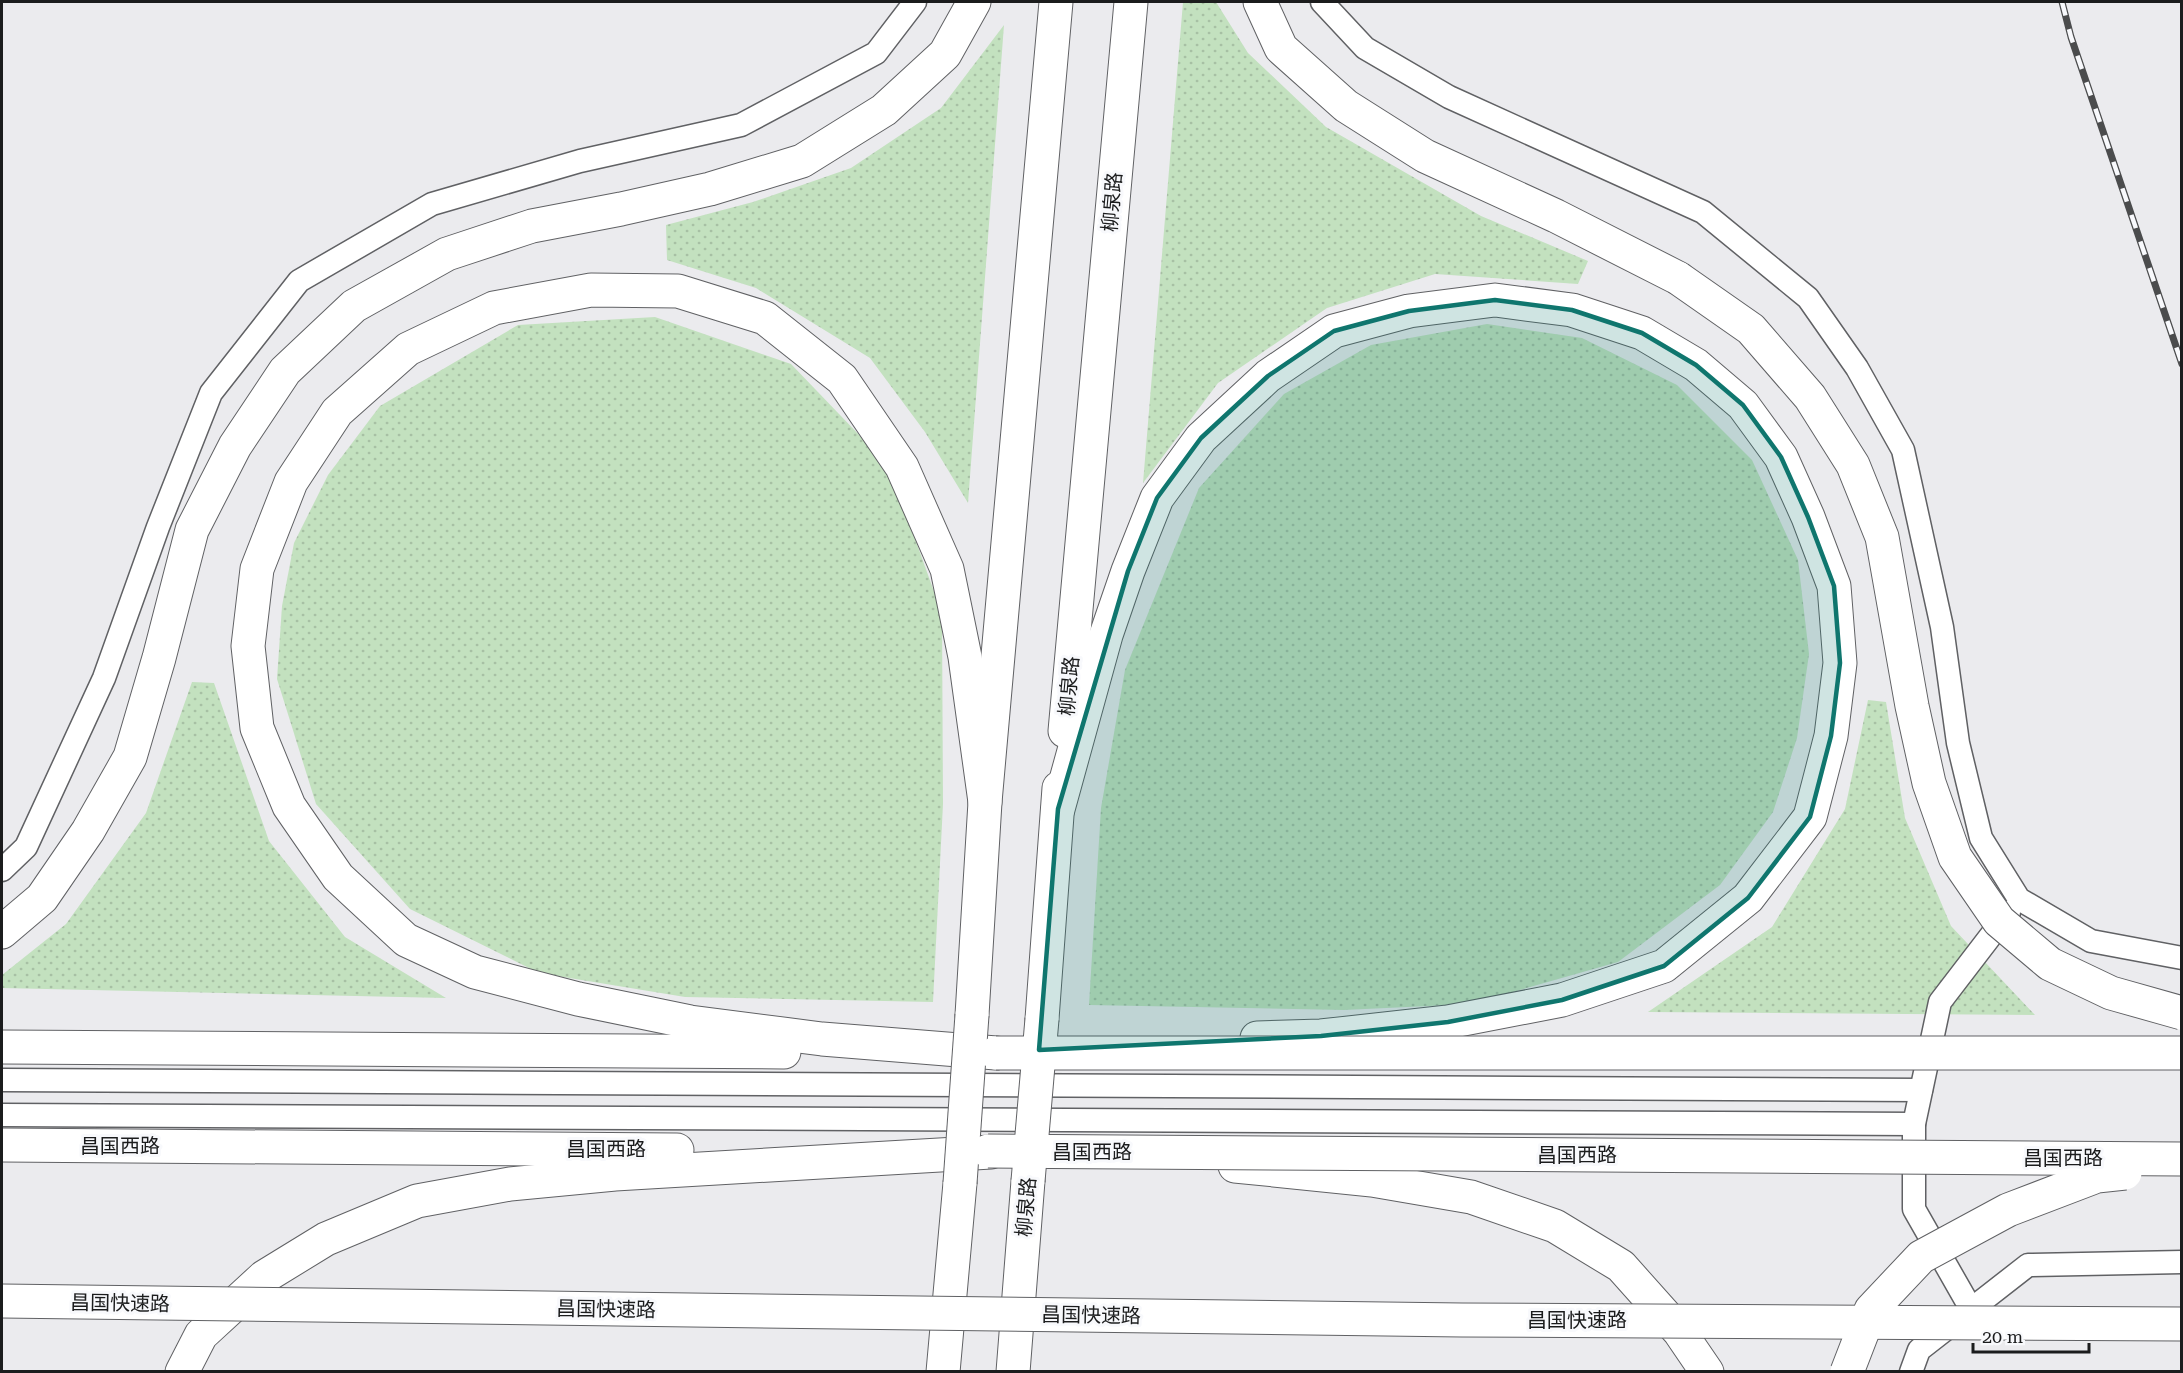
<svg xmlns="http://www.w3.org/2000/svg" width="2183" height="1373" font-family="'Roboto Serif','Noto Sans SC',serif">
<style>
.grass{fill:url(#grass-dots)}
.lines{fill:none;stroke-linecap:round;stroke-linejoin:round}
.lane-casing{stroke:#606164;stroke-width:25}
.primary-casing{stroke:#606164;stroke-width:35}
.lane{stroke:#fff;stroke-width:22}
.primary{stroke:#fff;stroke-width:33}
.rail-casing{stroke:#4b4c4d;stroke-width:7}
.rail{stroke:#f8f9fc;stroke-width:4.5;stroke-dasharray:14;stroke-linecap:butt}
.primary-bridge-casing{stroke:#606164;stroke-width:35;stroke-linecap:butt}
.highway-bridge-casing{stroke:#606164;stroke-width:35;stroke-linecap:butt}
.primary-bridge{stroke:#fff;stroke-width:33}
.highway-bridge{stroke:#fff;stroke-width:33}
.marked{fill:#0f766e;fill-opacity:0.2;stroke:#0f766e;stroke-width:4.5;stroke-linejoin:round}
.labels{text-anchor:middle;stroke-width:6;stroke-linejoin:round;paint-order:stroke}
.street-label{font-size:20px;fill:#1b1c1d;stroke:#f8f9fc}
</style>
<defs>
<pattern id="grass-dots" width="8" height="8" patternUnits="userSpaceOnUse" patternTransform="scale(1.5)"><rect width="8" height="8" fill="#c3e1bf"/><path d="M2 2h.1M6 6h.1" fill="none" stroke="#a7c0a4" stroke-width="1.8" stroke-linecap="round"/></pattern>
</defs>
<rect width="100%" height="100%" fill="#ebebee"/>
<g class="grass">
<polygon points="1183,2 1216,2 1248,53 1326,127 1481,216 1588,261 1578,284 1435,274 1327,308 1218,383 1143,483"/>
<polygon points="1004,25 968,503 925,432 870,358 756,288 667,260 666,225 753,202 851,168 941,108"/>
<polygon points="655,317 791,364 889,466 942,614 943,804 933,1002 685,997 539,973 410,909 316,804 277,679 282,606 294,543 328,475 380,406 518,325"/>
<polygon points="1487,324 1582,338 1677,385 1752,460 1798,560 1809,654 1797,738 1773,812 1720,885 1618,962 1471,1004 1344,1010 1089,1005 1101,808 1125,670 1199,488 1284,394 1371,345"/>
<polygon points="192,682 214,683 269,841 345,937 446,998 2,988 2,975 66,924 146,813"/>
<polygon points="1868,700 1886,702 1905,818 1951,926 2035,1015 1648,1012 1772,927 1845,809"/>
</g>
<g class="lines">
<g class="lane-casing">
<g id="lane">
<polyline points="1322,2 1365,48 1449,97 1703,212 1808,298 1857,368 1903,450 1942,627 1958,743 1981,838 2019,899 2091,941 2182,958"/>
<polyline points="2,870 26,847 104,678 158,527 211,393 299,281 432,204 580,161 741,125 876,53 915,2"/>
<polyline points="2,1080 1921,1090"/>
<polyline points="2,1115 1914,1124"/>
<polyline points="1971,1309 1914,1209 1914,1124 1940,1002 2009,912"/>
<polyline points="1911,1372 1919,1350 2028,1265 2182,1262"/>
</g>
</g>
<g class="primary-casing">
<g id="primary">
<polyline points="1260,2 1281,48 1346,106 1425,156 1556,216 1678,278"/>
<polyline points="1065,731 1131,2"/>
<polyline points="985,802 965,657 947,569 902,467 842,379 765,318 678,291 591,290 494,308 408,349 337,412 291,482 257,569 248,646 257,728 289,806 338,877 406,940 475,972 578,999 690,1022 822,1039 996,1053"/>
<polyline points="1058,809 1106,635 1128,571 1157,498 1201,438 1268,376 1334,331 1409,311 1495,300 1572,310 1642,333 1696,365 1743,405 1781,457 1808,517 1834,586 1840,663 1831,736 1810,817 1748,898 1664,966 1562,1000 1448,1022 1321,1036 1257,1038"/>
<polyline points="2,932 42,898 88,831 130,757 159,658 192,530 235,446 285,371 354,306 447,254 532,226 621,209 710,189 802,161 884,110 945,54 974,2"/>
<polyline points="972,1015 985,802 1056,2"/>
<polyline points="1042,1019 1059,788"/>
<polyline points="2,1047 784,1052"/>
<polyline points="2,1145 677,1150"/>
<polyline points="1235,1166 1372,1180 1471,1197 1555,1226 1621,1266 1679,1331 1707,1372"/>
<polyline points="182,1372 201,1335 264,1277 326,1239 417,1201 510,1184 615,1174 991,1152"/>
<polyline points="943,1372 960,1183"/>
<polyline points="1013,1372 1028,1181"/>
</g>
</g>
<use href="#lane" class="lane"/>
<use href="#primary" class="primary"/>
<g class="rail-casing">
<polyline id="rail" points="2062,2 2071,37 2182,364"/>
</g>
<use href="#rail" class="rail"/>
<g class="primary-bridge-casing">
<g id="primary-bridge">
<polyline points="1678,278 1751,329 1810,397 1853,465 1882,537 1912,706 1929,783 1955,857 1999,921 2050,964 2111,993 2182,1013"/>
<polyline points="996,1053 2182,1053"/>
<polyline points="988,1151 2182,1159"/>
<polyline points="1028,1181 1042,1019"/>
<polyline points="960,1183 972,1015"/>
<polyline points="1847,1372 1871,1310 1921,1257 2008,1210 2097,1176 2125,1173"/>
</g>
</g>
<g class="highway-bridge-casing">
<polyline id="highway-bridge" points="2,1301 1462,1320 2182,1324"/>
</g>
<use href="#primary-bridge" class="primary-bridge"/>
<use href="#highway-bridge" class="highway-bridge"/>
</g>
<path class="marked" d="M1495,300L1572,310L1642,333L1696,365L1743,405L1781,457L1808,517L1834,586L1840,663L1831,736L1810,817L1748,898L1664,966L1562,1000L1448,1022L1321,1036L1039,1050L1058,809L1128,571L1157,498L1201,438L1268,376L1334,331L1409,311Z"/>
<g class="labels">
<g class="street-label">
<text transform="translate(1112 202) rotate(-85)" y="7">柳泉路</text>
<text transform="translate(1069 686) rotate(-85)" y="7">柳泉路</text>
<text x="120" y="1153">昌国西路</text>
<text x="606" y="1156">昌国西路</text>
<text x="1092" y="1159">昌国西路</text>
<text x="1577" y="1162">昌国西路</text>
<text x="2063" y="1165">昌国西路</text>
<text transform="translate(1026 1207) rotate(-85)" y="7">柳泉路</text>
<text transform="translate(120 1303) rotate(1)" y="7">昌国快速路</text>
<text transform="translate(606 1309) rotate(1)" y="7">昌国快速路</text>
<text transform="translate(1091 1315) rotate(1)" y="7">昌国快速路</text>
<text x="1577" y="1327">昌国快速路</text>
</g>
</g>
<rect width="2183" height="1373" fill="none" stroke="#1b1c1d" stroke-width="6"/>
<path d="M1973 1343v9h116v-9" fill="none" stroke="#1b1c1d" stroke-width="3"/>
<text x="1982" y="1343" font-size="18" fill="#1b1c1d" stroke="#f8f9fc" stroke-width="4.5" paint-order="stroke">20 m</text>
</svg>
